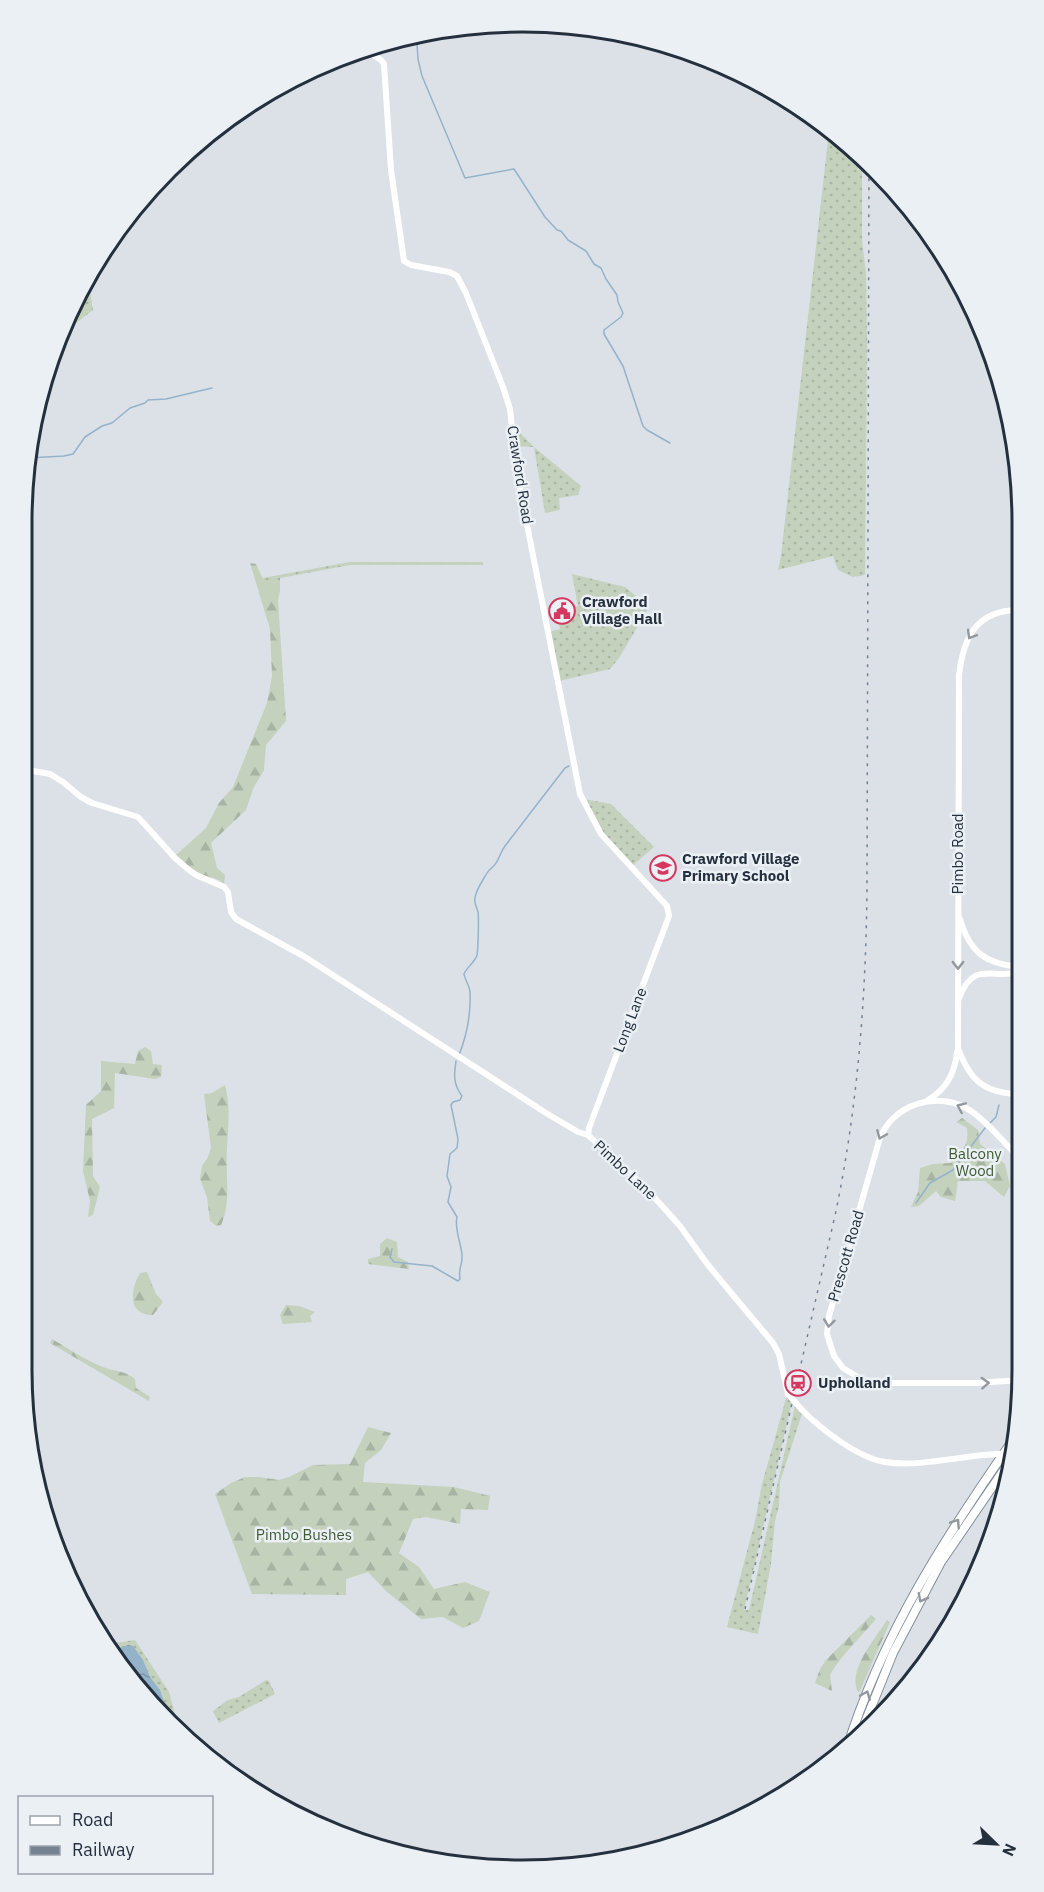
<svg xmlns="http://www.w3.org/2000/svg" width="1044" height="1892" font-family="'IBM Plex Sans',sans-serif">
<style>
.grass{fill:url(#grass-dots)}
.forest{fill:url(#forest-firs)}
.water{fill:url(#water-ripples)}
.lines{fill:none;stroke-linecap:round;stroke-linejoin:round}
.stream{stroke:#94b3ca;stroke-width:1.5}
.highway-casing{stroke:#82909e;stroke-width:10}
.secondary{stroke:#fff;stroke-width:6}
.highway{stroke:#fff;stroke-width:8}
.rail{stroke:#748291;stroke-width:1.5;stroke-dasharray:3 6;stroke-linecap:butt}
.secondary-bridge{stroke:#fff;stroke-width:6}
.oneway{stroke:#92989e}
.labels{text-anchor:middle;stroke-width:5;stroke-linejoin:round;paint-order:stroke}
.street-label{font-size:15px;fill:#25303e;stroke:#ebf0f5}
.poi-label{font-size:15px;font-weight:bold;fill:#25303e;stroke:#ebf0f5;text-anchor:start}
.park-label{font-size:15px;fill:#3d5a31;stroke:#ebf0f5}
.rim{fill:none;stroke:#25303e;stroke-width:3}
</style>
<defs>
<pattern id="grass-dots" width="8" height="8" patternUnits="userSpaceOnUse" patternTransform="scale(1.5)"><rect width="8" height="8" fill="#c4d1bc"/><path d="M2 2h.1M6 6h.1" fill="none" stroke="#a8b4a3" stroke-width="1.8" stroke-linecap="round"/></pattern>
<pattern id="forest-firs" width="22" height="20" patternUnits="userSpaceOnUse" patternTransform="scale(1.5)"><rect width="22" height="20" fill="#c4d1bc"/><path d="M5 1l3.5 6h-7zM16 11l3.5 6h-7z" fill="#a8b4a3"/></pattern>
<pattern id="water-ripples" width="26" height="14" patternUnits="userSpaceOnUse" patternTransform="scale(1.5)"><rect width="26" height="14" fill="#94b3ca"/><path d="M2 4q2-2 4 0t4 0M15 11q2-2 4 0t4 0" fill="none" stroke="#7992a5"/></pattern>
</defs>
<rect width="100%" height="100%" fill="#dce1e7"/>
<g class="grass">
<polygon points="829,131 859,154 858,170 862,171 862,240 866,274 867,338 865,575 853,577 838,570 833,556 778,570 781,556"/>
<polygon points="87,275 93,310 58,337"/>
<polygon points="511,424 534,447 581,486 578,495 559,498 560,510 545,513 534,447 514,446"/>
<polygon points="350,562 483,562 483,565 350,565 280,578 280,583 264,581 263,578"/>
<polygon points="572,574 625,587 649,607 619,658 610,669 559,681 549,632 560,629 558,618 571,616 571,608 578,606"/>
<polygon points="584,799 611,804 654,847 632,866 602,832"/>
<polygon points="787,1395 792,1401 744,1610 749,1610 795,1406 802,1414 780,1482 779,1506 775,1521 771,1564 758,1634 727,1627 755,1521 762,1484"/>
<polygon points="135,1640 169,1692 176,1718 172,1719 124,1675 108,1644"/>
<polygon points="266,1680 269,1681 275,1694 219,1723 213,1711 228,1700 239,1697"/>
</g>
<g class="forest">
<path d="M250,563L256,564L264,581L280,583V591L278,600L286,721L266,745L264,770L253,789L246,810L211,843L217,868L225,875L224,884C216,877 214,879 206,876C196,872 182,863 176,855L206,828L219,803L233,787L267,703L272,676L270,629Z"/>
<polygon points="145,1047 151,1051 153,1064 162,1065 161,1077 155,1079 115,1073 114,1108 92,1119 93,1176 100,1187 93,1215 88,1217 90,1201 83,1171 86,1105 101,1091 101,1061 135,1064 138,1051"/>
<path d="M225,1085C231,1107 228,1128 227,1150C225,1175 232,1202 221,1225L217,1226L210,1221L207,1197L200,1179L202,1166L208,1157L211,1148L204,1094L212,1093Z"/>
<path d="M962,1118L978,1130L980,1144L1005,1164L1010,1186L1004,1197L985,1181H958L955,1201L941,1197L936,1191L919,1206L911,1207L918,1192L920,1168L933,1164L951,1163C963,1150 969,1146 967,1128L956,1122Z"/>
<polygon points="387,1238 397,1242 398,1257 408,1262 409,1269 368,1264 368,1259 380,1256 380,1244"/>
<path d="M147,1272L156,1294L163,1302L153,1315C126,1315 131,1288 140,1273Z"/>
<polygon points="286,1305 299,1306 315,1312 310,1316 312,1322 283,1324 280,1315"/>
<path d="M52,1339C69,1349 85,1360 103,1367C115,1372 124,1370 135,1379L136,1388L150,1397L149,1401L50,1343Z"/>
<polygon points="368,1427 391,1433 381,1450 365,1463 363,1482 454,1487 490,1496 488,1510 461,1509 460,1524 426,1517 413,1519 399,1553 419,1567 434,1589 465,1582 490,1592 479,1621 463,1628 443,1617 421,1619 386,1591 368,1572 346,1579 346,1595 252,1594 215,1494 231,1483 245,1477 259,1477 279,1480 289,1477 313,1465 350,1464"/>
<path d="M871,1615L876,1619C860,1638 842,1654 830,1675L832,1691L815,1683L820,1669L826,1660Z"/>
<path d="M887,1620L890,1622L859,1693C845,1672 876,1638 887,1620Z"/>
</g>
<polygon class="water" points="128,1645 133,1646 143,1660 150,1677 160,1690 167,1712 164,1712 132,1682 132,1680 124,1675 111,1651"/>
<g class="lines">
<g class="stream">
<polyline points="414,35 417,41"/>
<polyline points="417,44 418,59 422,76 465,178 514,169 545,217 557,230 561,231 568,240 586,251 594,264 601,268 606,279 617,295 618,302 623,313 621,317 604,330 604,334 623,366 643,426 647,430 670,443"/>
<polyline points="28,458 64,456 73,454 85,437 102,426 112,423 130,408 145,403 148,400 166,399 212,388"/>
<path d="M459,1055C467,1035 471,1015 470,992C470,987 465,980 464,974C467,967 475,962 477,955C478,950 479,917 478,912C476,905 473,902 476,894C478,887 483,880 487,873C489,869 494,867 496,863C500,857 501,851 505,846L565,768L569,766"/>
<polyline points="990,1123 996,1117 999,1105"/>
<polyline points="916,1203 930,1183 953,1170 985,1128"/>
<path d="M392,1249L390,1257L394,1262L432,1266L458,1281L460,1279C458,1267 463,1265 462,1255C461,1242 454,1229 457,1217L448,1202L451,1187L447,1176L450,1154L457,1148L458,1139L451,1105L453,1102L460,1100L462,1096C453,1084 454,1075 456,1061"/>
</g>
<g class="highway-casing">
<g id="highway">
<polyline points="858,1740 893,1653 941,1562 1010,1461"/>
<path d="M846,1751C882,1634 946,1536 1015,1437"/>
</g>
</g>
<g class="secondary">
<polyline points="364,49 381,60 384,64 391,170 404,261 411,265 449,272 457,276 466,293 503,387 510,409 517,474 580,794 601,834 667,906 669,916 589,1128 588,1135"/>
<path d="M1019,610C976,610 963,638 959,676L958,1048C970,1081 985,1094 1021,1094"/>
<polyline points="22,769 50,774 63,782 81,797 92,803 138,817 175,858 189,870 196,875 224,887 228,892 231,912 236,919 305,957 546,1113 578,1132 588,1135 644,1186 680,1226 708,1265 773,1343 779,1354 788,1394"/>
<path d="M960,919C970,953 986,964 1020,967"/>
<path d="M959,998C975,959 992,980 1020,972"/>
<path d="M928,1100C947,1089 955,1073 957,1052"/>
<path d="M1021,1160C1005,1144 990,1124 971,1111C939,1089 891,1104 879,1141L829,1316L827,1334L834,1356L843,1368L861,1379L878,1383H976L1022,1380"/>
<path d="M802,1410C821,1429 858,1458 885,1462C915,1467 953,1458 983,1455"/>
</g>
<use href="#highway" class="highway"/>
<path class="rail" d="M745,1609L836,1211C858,1104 866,996 867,887L869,162"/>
<g class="secondary-bridge">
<polyline points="788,1394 802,1410"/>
<polyline points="983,1455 1012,1453"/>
</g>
</g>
<defs><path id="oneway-chevron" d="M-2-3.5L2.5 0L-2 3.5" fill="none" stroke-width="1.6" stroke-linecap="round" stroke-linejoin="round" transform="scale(1.5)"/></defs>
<g class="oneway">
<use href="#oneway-chevron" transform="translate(971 635) rotate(121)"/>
<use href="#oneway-chevron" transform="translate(958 965) rotate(90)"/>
<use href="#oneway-chevron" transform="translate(961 1107) rotate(-157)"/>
<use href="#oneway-chevron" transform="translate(881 1135) rotate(113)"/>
<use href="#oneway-chevron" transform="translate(829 1323) rotate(97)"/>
<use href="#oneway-chevron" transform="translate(985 1383) rotate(-3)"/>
<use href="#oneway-chevron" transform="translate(956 1523) rotate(-56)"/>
<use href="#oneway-chevron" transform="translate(922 1598) rotate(118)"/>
<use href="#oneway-chevron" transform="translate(866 1695) rotate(-68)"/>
</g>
<defs>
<g id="civic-ring" transform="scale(1.35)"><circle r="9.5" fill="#ebf0f5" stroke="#d6375f" stroke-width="1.5"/><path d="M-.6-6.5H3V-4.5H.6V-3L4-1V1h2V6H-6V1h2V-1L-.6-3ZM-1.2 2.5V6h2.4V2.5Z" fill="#d6375f"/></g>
<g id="school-ring" transform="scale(1.35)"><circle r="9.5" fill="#ebf0f5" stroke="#d6375f" stroke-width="1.5"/><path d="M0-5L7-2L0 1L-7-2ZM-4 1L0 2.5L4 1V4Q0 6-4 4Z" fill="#d6375f"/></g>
<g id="station-ring" transform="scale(1.35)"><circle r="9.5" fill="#ebf0f5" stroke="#d6375f" stroke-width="1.5"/><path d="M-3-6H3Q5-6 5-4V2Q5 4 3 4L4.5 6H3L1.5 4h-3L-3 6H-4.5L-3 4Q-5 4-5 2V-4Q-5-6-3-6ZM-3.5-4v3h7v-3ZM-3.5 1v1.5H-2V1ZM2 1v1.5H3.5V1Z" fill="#d6375f"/></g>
</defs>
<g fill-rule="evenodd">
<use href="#civic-ring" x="562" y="611"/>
<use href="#school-ring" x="663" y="868"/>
<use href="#station-ring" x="798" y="1383"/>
</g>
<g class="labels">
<g class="street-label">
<text transform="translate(520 475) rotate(81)" y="5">Crawford Road</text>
<text transform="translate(958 854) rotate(-90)" y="5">Pimbo Road</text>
<text transform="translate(630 1020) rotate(-69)" y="5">Long Lane</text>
<text transform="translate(625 1170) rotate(43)" y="5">Pimbo Lane</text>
<text transform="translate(846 1256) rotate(-74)" y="5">Prescott Road</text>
</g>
<g class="poi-label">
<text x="582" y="607">Crawford<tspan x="582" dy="17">Village Hall</tspan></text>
<text x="682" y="864">Crawford Village<tspan x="682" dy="17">Primary School</tspan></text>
<text x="818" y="1388">Upholland</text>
</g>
<g class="park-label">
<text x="975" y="1159">Balcony<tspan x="975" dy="17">Wood</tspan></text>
<text x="304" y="1540">Pimbo Bushes</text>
</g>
</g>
<path d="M0 0H1044V1892H0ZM522 32H522A490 490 0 0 1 1012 522V1370A490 490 0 0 1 522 1860H522A490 490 0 0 1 32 1370V522A490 490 0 0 1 522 32Z" fill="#ebf0f5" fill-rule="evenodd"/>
<path class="rim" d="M522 32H522A490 490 0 0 1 1012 522V1370A490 490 0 0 1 522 1860H522A490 490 0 0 1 32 1370V522A490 490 0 0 1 522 32Z"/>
<rect x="18" y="1796" width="195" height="78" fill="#ebf0f5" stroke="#9ca3ac" stroke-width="1.5"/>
<rect x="30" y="1816" width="30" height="9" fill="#ffffff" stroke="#9ca3ac" stroke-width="1.5"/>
<text x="72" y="1826" font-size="18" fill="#25303e">Road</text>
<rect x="30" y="1846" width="30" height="9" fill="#748291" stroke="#9ca3ac" stroke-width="1.5"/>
<text x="72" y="1856" font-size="18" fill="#25303e">Railway</text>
<g transform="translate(996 1844) rotate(114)" stroke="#ebf0f5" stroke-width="4.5" paint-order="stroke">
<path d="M0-4.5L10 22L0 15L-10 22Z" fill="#25303e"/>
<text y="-9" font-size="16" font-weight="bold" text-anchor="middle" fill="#25303e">N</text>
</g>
</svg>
